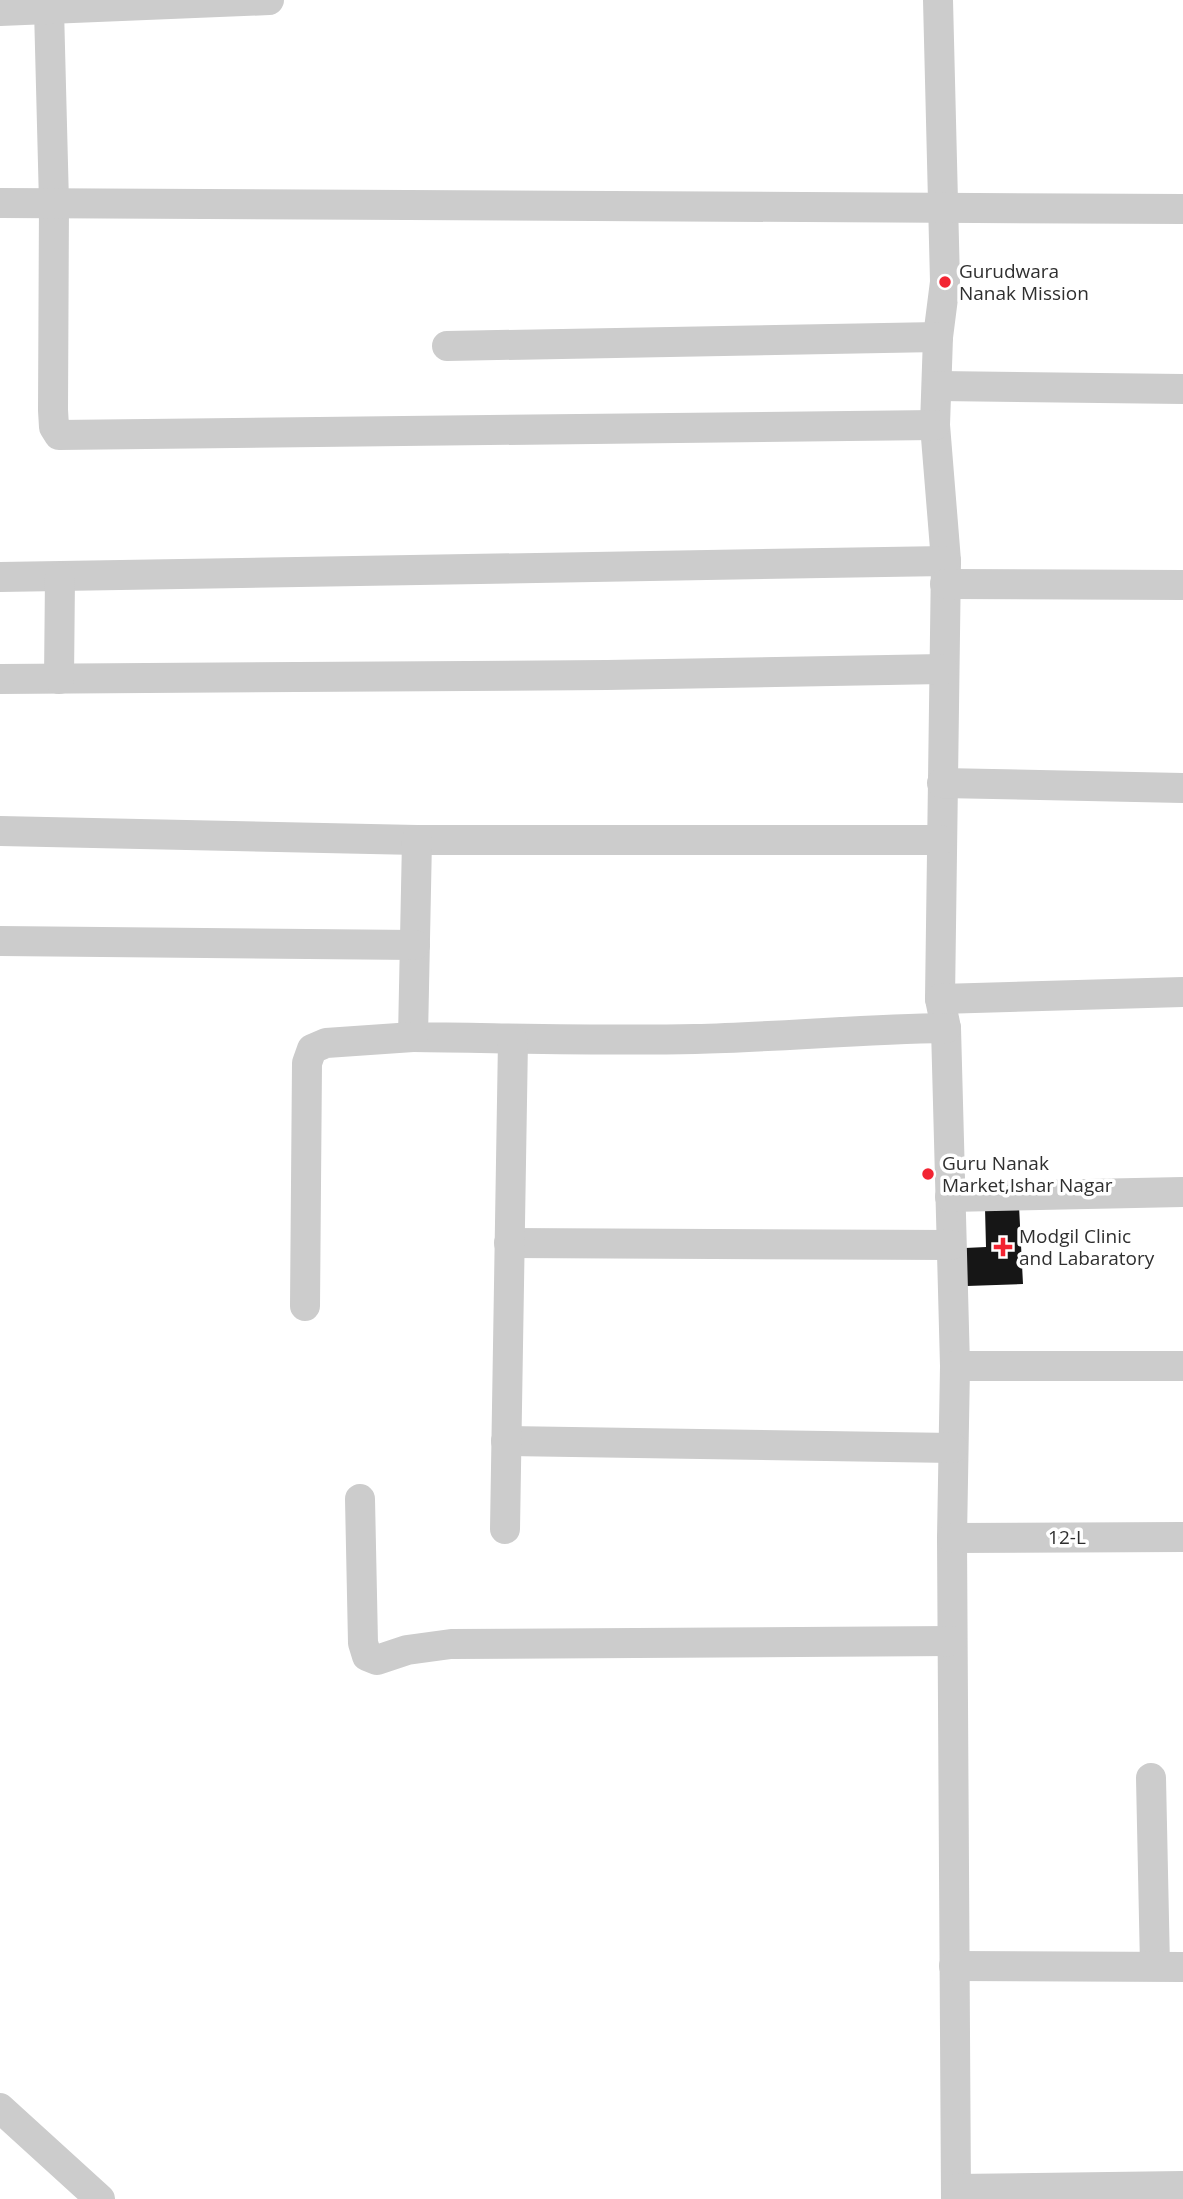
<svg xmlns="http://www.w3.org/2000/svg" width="1183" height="2199" font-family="'Open Sans',sans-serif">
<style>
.building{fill:#161616}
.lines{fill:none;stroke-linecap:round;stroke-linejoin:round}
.street{stroke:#ccc;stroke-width:30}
.poi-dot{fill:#f22432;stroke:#fff;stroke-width:2.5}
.labels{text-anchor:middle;stroke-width:7;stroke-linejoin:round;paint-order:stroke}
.poi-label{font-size:19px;fill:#2f2f2f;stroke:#fff;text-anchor:start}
.street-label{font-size:19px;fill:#2f2f2f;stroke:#fff}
</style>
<rect width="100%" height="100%" fill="#fff"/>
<polygon class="building" points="1019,1206 1023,1284 967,1286 965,1248 986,1247 985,1208"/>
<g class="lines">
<g class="street">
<polyline points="938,0 945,282 938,337 935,425 946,561 940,999 946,1028 955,1366 952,1538 956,2199"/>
<polyline points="49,9 54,203 53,410 54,427 59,435 935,425"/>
<polyline points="0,11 269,0"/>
<polyline points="0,203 1183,209"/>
<polyline points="447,346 938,337"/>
<polyline points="938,386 1183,389"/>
<polyline points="0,577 946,561"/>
<polyline points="945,584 1183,585"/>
<polyline points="0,679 607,675 943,669"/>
<polyline points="59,679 60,577"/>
<polyline points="942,783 1183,788"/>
<polyline points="0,831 417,840 941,840"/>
<path d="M417,840L413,1037C507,1038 601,1041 695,1039C779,1037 862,1029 946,1028"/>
<polyline points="0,941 415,945"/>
<polyline points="940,999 1183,992"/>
<polyline points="950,1197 1183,1192"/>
<polyline points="509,1243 951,1245"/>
<polyline points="305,1306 307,1063 312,1049 326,1043 413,1037"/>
<polyline points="955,1366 1183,1366"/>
<polyline points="506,1441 953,1448"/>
<polyline points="360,1499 363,1643 367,1656 377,1660 407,1650 451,1644 952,1641"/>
<polyline points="505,1529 513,1040"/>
<polyline points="952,1538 1183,1537"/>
<polyline points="1151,1778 1155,1966"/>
<polyline points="954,1966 1183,1967"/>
<polyline points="0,2108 100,2199"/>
<polyline points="956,2189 1183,2186"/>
</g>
</g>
<g class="poi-dot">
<circle cx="945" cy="282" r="7"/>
<circle cx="928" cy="1174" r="7"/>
<path d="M999.5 1236.5h7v7h7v7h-7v7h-7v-7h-7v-7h7z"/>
</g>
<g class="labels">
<g class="poi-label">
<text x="959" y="278">Gurudwara<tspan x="959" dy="22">Nanak Mission</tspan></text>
<text x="942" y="1170">Guru Nanak<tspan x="942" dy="22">Market,Ishar Nagar</tspan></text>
<text x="1019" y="1243">Modgil Clinic<tspan x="1019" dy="22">and Labaratory</tspan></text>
</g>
<g class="street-label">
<text x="1067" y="1544">12-L</text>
</g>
</g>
</svg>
